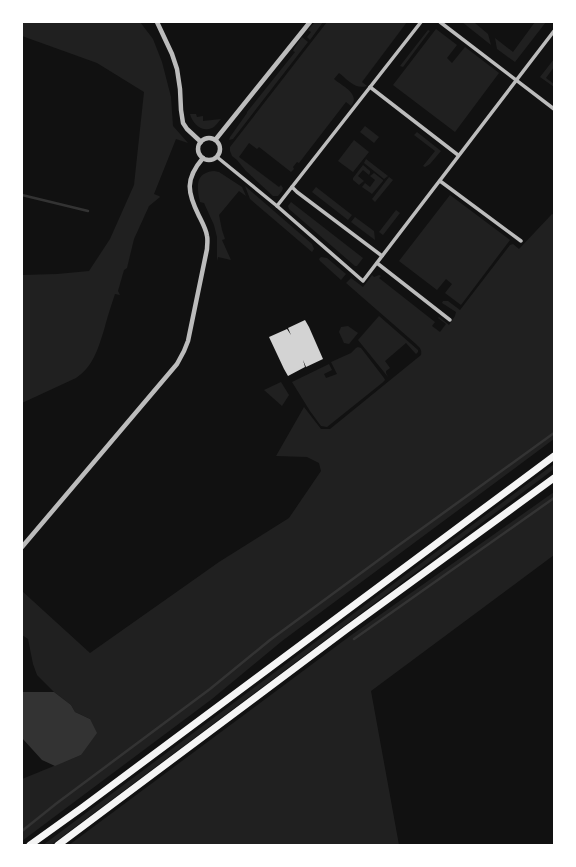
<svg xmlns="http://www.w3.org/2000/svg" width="576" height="867" font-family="'PT Sans',sans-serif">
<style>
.green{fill:#202020}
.water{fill:#333}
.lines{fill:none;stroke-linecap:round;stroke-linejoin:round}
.stream{stroke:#333;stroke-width:2.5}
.building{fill:#d3d3d3}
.minor{stroke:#bcbcbc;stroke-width:3.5}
.tertiary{stroke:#bcbcbc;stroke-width:4.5}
.motorway{stroke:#f5f5f5;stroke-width:7}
</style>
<rect width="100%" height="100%" fill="#111"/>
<g class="green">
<path d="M22,22H140L153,39L162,62L171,97L173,126L188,143L176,139L154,194L159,196L160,197L149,206L134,239L127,268L124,270L118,291L120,295L115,294C111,306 107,318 104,330C98,349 93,367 76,378L22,403V275L57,274L89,271L110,239L134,185L144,92L97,63L22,36Z"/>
<polygon points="315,22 323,22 310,40 307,37 311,32 308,30"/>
<path d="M327,22H407L362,82L367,86C355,90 347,79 339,73L334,79C342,86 361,94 351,106L346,102L299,163L297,162L293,167L294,169L291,172L259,147L257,149L249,143L239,157L279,187L281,185L283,188L282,191L278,196H273L246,171L237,160L232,156L230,151V147Z"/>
<polygon points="462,22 475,23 488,34 491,45"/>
<polygon points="535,22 546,22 515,62 497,49 495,38 513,52"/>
<polygon points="436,29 457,45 447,58 452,63 465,47 499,73 455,132 393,85"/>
<polygon points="428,30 430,31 429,32 403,67 400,66"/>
<polygon points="302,37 308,42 233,139 229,140 230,137 247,113 247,112 295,52 293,51 295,47"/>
<polygon points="554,59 554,67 546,78 554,84 554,87 540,77"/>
<path d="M190,114H196L197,117L203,116V121L221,119C219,121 215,127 212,128C202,133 192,123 190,114Z"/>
<polygon points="365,126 379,137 374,143 360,132"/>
<polygon points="417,132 441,151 430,164 425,167 423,166 435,151 414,135"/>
<polygon points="354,140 369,152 353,172 338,161"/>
<polygon points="366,159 388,176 384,179 364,163"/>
<polygon points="363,165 370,171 370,173 369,175 363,170 358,176 364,181 359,185 353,180 353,178"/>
<path d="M214,171L219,172L242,187L246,196L239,191L219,215L222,230L225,239L222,240L231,260L218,257L217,261V237L214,225L204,203L200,202C198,193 195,179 204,174C207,172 211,171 214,171Z"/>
<polygon points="374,173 383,180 383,181 372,194 362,187 365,183 370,187 375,180 370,176"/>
<polygon points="389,177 393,180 375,202 372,199"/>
<polygon points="245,186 312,244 314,249 312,252 250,199"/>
<polygon points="316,187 352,215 348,220 312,192"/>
<polygon points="450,195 510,240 461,305 445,293 452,284 446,279 437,290 399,261"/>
<polygon points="291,202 363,258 357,266 355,266 289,209 288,206"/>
<polygon points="396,210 400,213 383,235 379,232"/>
<path d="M552,214L554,215V439L282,641L212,699L22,841V779L81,755L90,719L75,712L71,705L54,692L37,675L33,664L28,639L22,635V591L90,653L219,562L289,518L321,471L319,463L307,457L276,456L304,407L321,429H330L421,355C422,349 420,348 416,344L346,283L351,278L363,287L372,275L374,277L379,275L381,276L379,278L435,322L432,326L440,332L446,324L438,318L439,317L449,325L455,316L456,312L442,303L443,301H448L460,310L510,245L513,244L519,249Z"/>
<polygon points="355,217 374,231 375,240 351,222"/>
<polygon points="321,257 327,258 346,274 341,280 320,261 319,259"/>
<polygon points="379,316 418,350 418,352 416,354 406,343 385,361 390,368 386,371 386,373 388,377 358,340"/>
<polygon points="348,326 358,333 349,344 344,343 339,332 341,327"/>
<polygon points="358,347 361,348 384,378 385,380 382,383 327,427 321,426 310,411 292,382 329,364 332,370 324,374 326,378 337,374 331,362 351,353 356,348"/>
<polygon points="281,382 289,395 282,406 264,390"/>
<polygon points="554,464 554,469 51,845 43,845"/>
<polygon points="554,492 554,555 371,691 399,845 69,845 350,636"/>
</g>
<polygon class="water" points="22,692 54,692 71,705 75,712 90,719 97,733 81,755 55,766 42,760 22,738"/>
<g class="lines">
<g class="stream">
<polyline points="22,195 88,211"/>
<polyline points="354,639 554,498"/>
<polyline points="22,831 57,803 210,689 270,640 399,545 554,433"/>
</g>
</g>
<polygon class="building" points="305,320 309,327 323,359 306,367 303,360 305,367 288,376 284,369 269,337 287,329 291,335 288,328"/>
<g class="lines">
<g class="minor">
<polyline points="440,22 554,109"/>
<polyline points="370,87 458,155"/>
<polyline points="217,157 277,206 363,281 554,31"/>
<polyline points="440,181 521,241"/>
<polyline points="292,187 297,192 382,256"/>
<polyline points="277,206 421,22"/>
<polyline points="377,263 450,320"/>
</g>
<g class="tertiary">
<polyline points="157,22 172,54 177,69 180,89 181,110 183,123 187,129 201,142"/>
<circle cx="209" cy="149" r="11"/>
<polyline points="216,139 310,22"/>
<path d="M22,547L177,364L184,351L188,341L207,249C207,245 208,240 207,236C206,229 202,222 199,216C187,192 185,179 203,158"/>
</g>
<g class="motorway">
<polyline points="30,845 83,807 554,456"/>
<polyline points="58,845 347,629 554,478"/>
</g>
</g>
<rect width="576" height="867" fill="none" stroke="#ffffff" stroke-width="46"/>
</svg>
